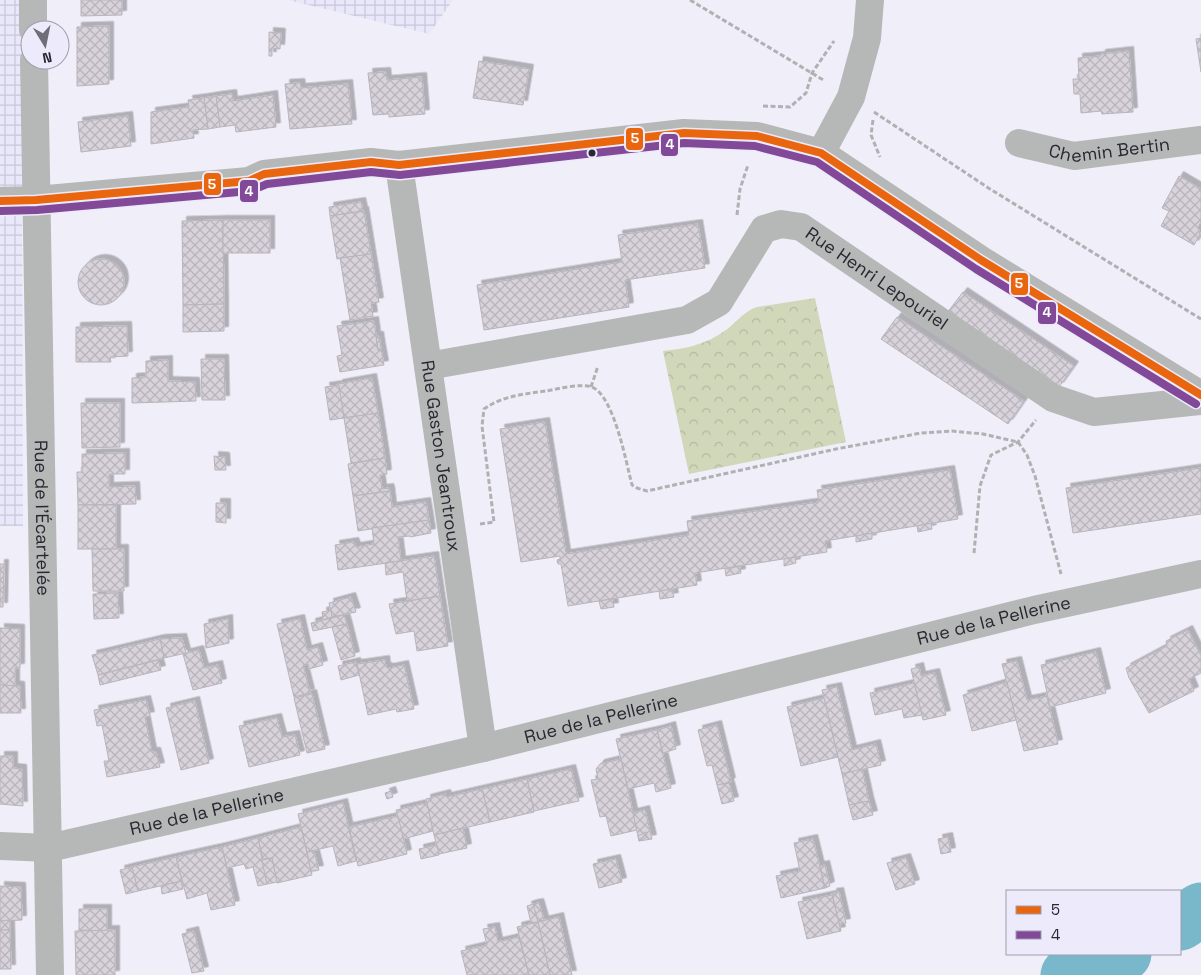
<svg xmlns="http://www.w3.org/2000/svg" width="1201" height="975" font-family="'Space Grotesk',sans-serif">
<style>
.industrial{fill:url(#industrial-grid)}
.park{fill:url(#park-crowns)}
.lines{fill:none;stroke-linecap:round;stroke-linejoin:round}
.river{stroke:#79b8cb;stroke-width:55}
.building{fill:url(#building-cross-hatch);stroke:#b8b4bb;filter:url(#shadow)}
.path{stroke:#afb1b2;stroke-width:3;stroke-dasharray:5 2.5;stroke-linecap:butt}
.minor{stroke:#b6b8b7;stroke-width:28}
.bus-1-casing{stroke:#edebfb;stroke-width:11}
.bus-2-casing{stroke:#edebfb;stroke-width:11}
.bus-1{stroke:#e9660f;stroke-width:8}
.bus-2{stroke:#814997;stroke-width:8}
.bus-dot{fill:#292832;stroke:#edebfb;stroke-width:2}
.labels{text-anchor:middle;stroke-width:4.5;stroke-linejoin:round;paint-order:stroke}
.street-label{font-size:18px;fill:#292832;stroke:#edebfb}
.line-badge{stroke:#edebfb;stroke-width:2}
.badge-label{font-size:14px;text-anchor:middle;font-weight:bold;fill:#fff}
</style>
<defs>
<pattern id="industrial-grid" width="8" height="8" patternUnits="userSpaceOnUse" patternTransform="scale(1.25)"><rect width="8" height="8" fill="#e9e7fa"/><path d="M0 4h8M4 0v8" fill="none" stroke="#c8c6d7"/></pattern>
<pattern id="park-crowns" width="20" height="18" patternUnits="userSpaceOnUse" patternTransform="scale(1.25)"><rect width="20" height="18" fill="#d1d7b9"/><path d="M2 6a3 3 0 1 1 6 0M12 15a3 3 0 1 1 6 0" fill="none" stroke="#b3b9a0"/></pattern>
<pattern id="building-cross-hatch" width="8" height="8" patternUnits="userSpaceOnUse" patternTransform="scale(1.25)"><rect width="8" height="8" fill="#d8d2da"/><path d="M0 0l8 8M0 8l8-8" fill="none" stroke="#b9b4bc"/></pattern>
<filter id="shadow"><feDropShadow dx="4.5" dy="-4.5" stdDeviation="0" flood-color="#0004"/></filter>
</defs>
<rect width="100%" height="100%" fill="#f0eef8"/>
<g class="industrial">
<polygon points="0,0 26,0 22,160 23,526 0,526"/>
<polygon points="288,0 453,0 429,34"/>
</g>
<path class="park" d="M815,298L846,442L689,474L663,351C686,349 707,344 726,330C737,322 744,311 757,307Z"/>
<g class="lines">
<g class="river">
<polyline points="1180,923 1201,910"/>
<polyline points="1068,975 1075,970 1124,954"/>
</g>
</g>
<g class="building">
<polygon points="81,0 122,0 122,15 81,16"/>
<polygon points="109,26 109,84 77,86 77,27"/>
<polygon points="269,32 281,33 280,49 272,48 272,56 269,56"/>
<polygon points="1201,38 1201,72 1196,39"/>
<polygon points="1129,51 1133,112 1102,114 1101,111 1081,113 1080,94 1074,94 1073,79 1079,79 1078,58 1101,56 1101,54"/>
<polygon points="479,61 529,69 523,105 473,98"/>
<polygon points="386,72 387,80 422,77 425,114 389,117 389,114 373,115 368,73"/>
<polygon points="300,83 301,88 348,84 352,124 290,129 285,84"/>
<polygon points="232,94 233,101 273,95 276,127 236,132 235,125 220,127 216,96"/>
<polygon points="216,96 220,127 208,129 204,98"/>
<polygon points="204,98 208,129 193,130 194,138 151,144 151,112 189,107 188,100"/>
<polygon points="128,116 131,146 81,152 78,122"/>
<polygon points="1179,176 1201,189 1201,222 1198,227 1200,234 1194,245 1161,226 1169,211 1162,208"/>
<polygon points="361,202 363,211 330,216 329,207"/>
<polygon points="364,211 371,254 337,259 330,216"/>
<polygon points="223,220 224,304 183,305 182,221"/>
<rect x="223" y="220" width="47" height="33"/>
<polygon points="698,224 705,268 625,280 629,307 484,330 477,285 622,262 618,235"/>
<polygon points="371,254 379,302 371,303 373,316 350,320 340,258"/>
<circle cx="101" cy="282" r="23"/>
<polygon points="963,292 1074,366 1059,387 947,313"/>
<polygon points="224,304 224,331 183,332 183,305"/>
<polygon points="897,317 1024,401 1008,424 881,339"/>
<polygon points="374,321 378,350 381,349 384,365 340,372 337,356 342,355 337,326"/>
<polygon points="127,326 128,356 110,357 111,362 76,362 76,327"/>
<polygon points="376,336 379,336 381,349 378,350"/>
<polygon points="201,359 224,359 225,400 202,400"/>
<polygon points="168,360 168,381 195,382 196,401 132,403 132,378 146,377 146,361"/>
<polygon points="372,378 378,413 344,418 338,384"/>
<polygon points="339,385 344,418 330,420 325,387"/>
<polygon points="81,403 120,403 120,447 82,448"/>
<polygon points="378,413 385,458 351,463 344,418"/>
<polygon points="545,422 566,554 689,535 687,521 819,502 817,490 950,470 958,519 825,541 827,552 695,573 697,585 568,606 561,564 558,564 557,560 560,559 560,556 521,562 500,429"/>
<polygon points="125,453 125,474 109,474 109,487 135,486 136,504 78,505 77,472 82,472 82,454"/>
<polygon points="214,456 225,457 226,470 215,470"/>
<polygon points="385,458 387,474 380,475 382,489 389,488 390,491 353,496 348,464"/>
<polygon points="1201,468 1201,514 1073,533 1066,488"/>
<polygon points="390,491 392,507 426,502 429,520 358,531 353,496"/>
<polygon points="216,503 226,503 226,523 216,522"/>
<rect x="78" y="505" width="38" height="44"/>
<polygon points="429,520 431,533 410,537 410,536 398,537 401,561 338,570 335,545 354,542 356,547 374,544 372,528"/>
<polygon points="931,523 932,529 918,532 917,526"/>
<polygon points="872,533 872,539 856,542 856,536"/>
<polygon points="92,549 124,549 124,591 93,591"/>
<polygon points="434,556 440,596 407,601 403,572 386,575 385,563"/>
<polygon points="795,557 796,563 784,566 784,559"/>
<polygon points="0,564 4,564 3,607 0,607"/>
<polygon points="740,566 741,573 726,576 725,569"/>
<polygon points="672,589 674,597 660,599 659,591"/>
<polygon points="118,593 119,618 94,619 93,594"/>
<polygon points="440,596 448,646 417,651 414,631 396,634 389,604"/>
<polygon points="351,597 356,612 332,617 329,603"/>
<polygon points="613,599 614,607 601,609 599,601"/>
<polygon points="331,610 332,617 323,620 322,612"/>
<polygon points="344,615 347,624 313,631 311,623"/>
<polygon points="228,619 229,643 206,648 204,624"/>
<polygon points="300,619 307,650 318,647 323,665 309,669 308,664 303,665 310,693 294,697 277,624"/>
<polygon points="347,624 355,656 341,660 332,627"/>
<polygon points="0,628 20,629 20,668 15,668 15,686 0,685"/>
<polygon points="1188,630 1201,656 1201,673 1189,679 1194,691 1149,713 1129,678 1126,668 1167,646 1166,641"/>
<polygon points="182,638 186,653 164,658 160,639"/>
<polygon points="160,639 164,658 98,675 92,655"/>
<polygon points="199,650 204,668 218,665 222,683 193,690 183,654"/>
<polygon points="1096,652 1106,693 1050,707 1041,665"/>
<polygon points="158,660 161,670 100,685 98,675"/>
<polygon points="385,660 386,667 389,668 404,665 414,709 397,712 396,709 368,715 357,664"/>
<polygon points="1017,661 1027,700 1047,696 1058,744 1024,751 1002,664"/>
<polygon points="356,662 359,675 341,680 338,666"/>
<polygon points="919,667 921,676 935,673 946,715 923,720 911,669"/>
<polygon points="1007,682 1016,720 972,731 963,695"/>
<polygon points="914,683 922,715 904,718 902,709 875,715 870,693"/>
<polygon points="0,685 20,686 21,713 0,713"/>
<polygon points="837,687 852,750 876,744 881,765 842,774 822,690"/>
<polygon points="312,694 325,749 307,753 294,698"/>
<polygon points="824,698 838,757 801,766 787,707"/>
<polygon points="146,700 150,716 145,717 152,752 156,752 160,767 107,777 104,761 109,761 102,725 97,726 94,710"/>
<polygon points="195,701 209,763 181,770 166,708"/>
<polygon points="277,718 282,737 295,735 300,755 249,767 239,726"/>
<polygon points="717,725 731,782 717,785 712,765 707,766 698,730"/>
<polygon points="671,726 676,749 663,753 657,730"/>
<polygon points="657,730 671,788 656,792 654,783 628,789 616,739"/>
<polygon points="0,756 13,756 13,768 22,769 23,806 0,804"/>
<polygon points="621,759 637,830 611,836 606,816 600,817 591,780 598,779 596,769 600,764"/>
<polygon points="571,769 579,801 534,811 527,779"/>
<polygon points="862,769 869,801 849,805 842,774"/>
<polygon points="527,779 534,812 490,822 482,789"/>
<polygon points="729,783 734,801 722,804 717,785"/>
<polygon points="482,789 490,822 434,835 426,799 446,794 447,797"/>
<polygon points="391,791 393,797 387,799 385,793"/>
<polygon points="869,801 873,815 853,820 849,805"/>
<polygon points="343,803 356,861 338,866 333,846 307,852 298,814"/>
<polygon points="427,803 433,831 403,839 396,810"/>
<polygon points="645,810 652,839 639,841 633,813"/>
<polygon points="398,816 407,854 358,866 349,827"/>
<polygon points="301,827 312,875 277,883 272,858 263,859 258,838"/>
<polygon points="463,828 467,848 439,854 434,835"/>
<polygon points="646,832 647,837 639,841 638,836"/>
<polygon points="948,837 951,852 941,854 938,839"/>
<polygon points="258,838 267,884 258,886 253,867 246,869 244,864 227,868 222,847"/>
<polygon points="813,839 825,888 781,898 776,876 800,871 794,843"/>
<polygon points="437,845 439,855 421,859 419,849"/>
<polygon points="222,847 235,905 211,910 207,893 187,899 176,857"/>
<polygon points="314,851 319,870 311,871 307,852"/>
<polygon points="176,857 182,881 138,891 132,867"/>
<polygon points="272,858 277,882 267,884 262,860"/>
<polygon points="906,858 915,884 896,890 887,863"/>
<polygon points="616,859 622,882 599,888 593,864"/>
<polygon points="825,865 830,886 825,888 820,866"/>
<polygon points="132,867 138,891 126,894 120,870"/>
<polygon points="181,881 183,889 162,894 161,886"/>
<polygon points="0,886 21,887 22,920 0,921"/>
<polygon points="839,892 846,923 839,924 832,893"/>
<polygon points="832,895 841,931 807,939 798,902"/>
<polygon points="539,903 544,920 538,922 533,904"/>
<polygon points="533,904 538,922 531,923 527,906"/>
<polygon points="79,909 107,909 107,931 79,930"/>
<polygon points="559,917 572,975 550,975 538,922"/>
<polygon points="10,920 10,930 0,930 0,921"/>
<polygon points="538,922 550,975 529,975 517,927"/>
<polygon points="495,927 498,942 519,937 529,975 467,975 461,951 487,945 483,929"/>
<polygon points="0,930 10,930 11,969 0,969"/>
<polygon points="115,930 115,975 76,975 75,931"/>
<polygon points="194,931 204,971 192,973 182,934"/>
</g>
<g class="lines">
<g class="path">
<polyline points="690,0 825,81"/>
<polyline points="763,106 790,107 806,93 812,73 834,41"/>
<polyline points="874,112 990,189 1201,319"/>
<polyline points="873,120 871,135 880,157"/>
<polyline points="737,215 740,189 748,165"/>
<polyline points="591,387 598,366"/>
<path d="M480,524L494,522L482,426L484,409C502,396 524,394 546,391C557,389 581,383 592,387C614,396 626,462 632,485L637,488L647,491L836,449L921,433L952,431L983,434L1018,442L1027,455L1035,476L1061,574"/>
<polyline points="974,553 980,486 991,455 1018,442 1036,420"/>
</g>
<g class="minor">
<polyline points="33,0 33,30"/>
<path id="s1" d="M34,60L50,975"/>
<path id="s2" d="M1019,143L1074,156L1201,140"/>
<polyline points="821,153 851,97 867,38 870,0"/>
<path id="s3" d="M399,165L483,748"/>
<polyline points="0,201 36,200 249,181 264,174 371,162 399,165 684,133 757,136 821,153 981,260 1201,395"/>
<path id="s4" d="M428,366L687,320L719,302L764,229L781,224L801,227L1053,398L1094,412L1201,401"/>
<path id="s5" d="M0,846L49,848L483,748L1034,610L1201,574"/>
</g>
<g class="bus-1-casing">
<polyline id="bus-1" points="0,201 36,200 249,181 264,174 371,162 399,165 684,133 757,136 821,153 981,260 1201,395"/>
</g>
<g class="bus-2-casing">
<polyline id="bus-2" points="0,211 37,210 250,191 267,184 371,172 400,175 684,143 755,146 817,162 976,269 1196,404"/>
</g>
<use href="#bus-1" class="bus-1"/>
<use href="#bus-2" class="bus-2"/>
</g>
<circle class="bus-dot" cx="592" cy="153" r="4.5"/>
<g class="labels">
<g class="street-label">
<text dy="6" stroke="none"><textPath href="#s2" startOffset="92">Chemin Bertin</textPath></text>
<text dy="6" stroke="none"><textPath href="#s4" startOffset="515">Rue Henri Lepouriel</textPath></text>
<text dy="6" stroke="none"><textPath href="#s3" startOffset="294">Rue Gaston Jeantroux</textPath></text>
<text dy="6" stroke="none"><textPath href="#s1" startOffset="458">Rue de l'Écartelée</textPath></text>
<text dy="6" stroke="none"><textPath href="#s5" startOffset="1021">Rue de la Pellerine</textPath></text>
<text dy="6" stroke="none"><textPath href="#s5" startOffset="616">Rue de la Pellerine</textPath></text>
<text dy="6" stroke="none"><textPath href="#s5" startOffset="211">Rue de la Pellerine</textPath></text>
</g>
</g>
<g class="line-badge">
<rect x="625" y="127" width="19" height="24" rx="5" fill="#e9660f"/>
<rect x="660" y="133" width="19" height="24" rx="5" fill="#814997"/>
<rect x="203" y="172" width="19" height="24" rx="5" fill="#e9660f"/>
<rect x="239" y="179" width="20" height="24" rx="5" fill="#814997"/>
<rect x="1010" y="272" width="19" height="24" rx="5" fill="#e9660f"/>
<rect x="1037" y="301" width="20" height="24" rx="5" fill="#814997"/>
</g>
<g class="badge-label">
<text x="635" y="143">5</text>
<text x="670" y="149">4</text>
<text x="212" y="189">5</text>
<text x="249" y="196">4</text>
<text x="1019" y="288">5</text>
<text x="1047" y="317">4</text>
</g>
<rect x="1006" y="890" width="175" height="65" fill="#edebfb" stroke="#9f9dab"/>
<rect x="1016" y="906" width="25" height="8" fill="#e9660f" stroke="#9f9dab"/>
<text x="1051" y="915" font-size="15" fill="#292832">5</text>
<rect x="1016" y="931" width="25" height="8" fill="#814997" stroke="#9f9dab"/>
<text x="1051" y="940" font-size="15" fill="#292832">4</text>
<g transform="translate(45 45) rotate(170)"><circle r="24" fill="#edebfb" stroke="#9f9dab"/>
<path d="M0-4L9 19L0 12L-9 19Z" fill="#6f6d77"/>
<text y="-8" font-size="14" font-weight="bold" text-anchor="middle" fill="#292832">N</text>
</g>
</svg>
